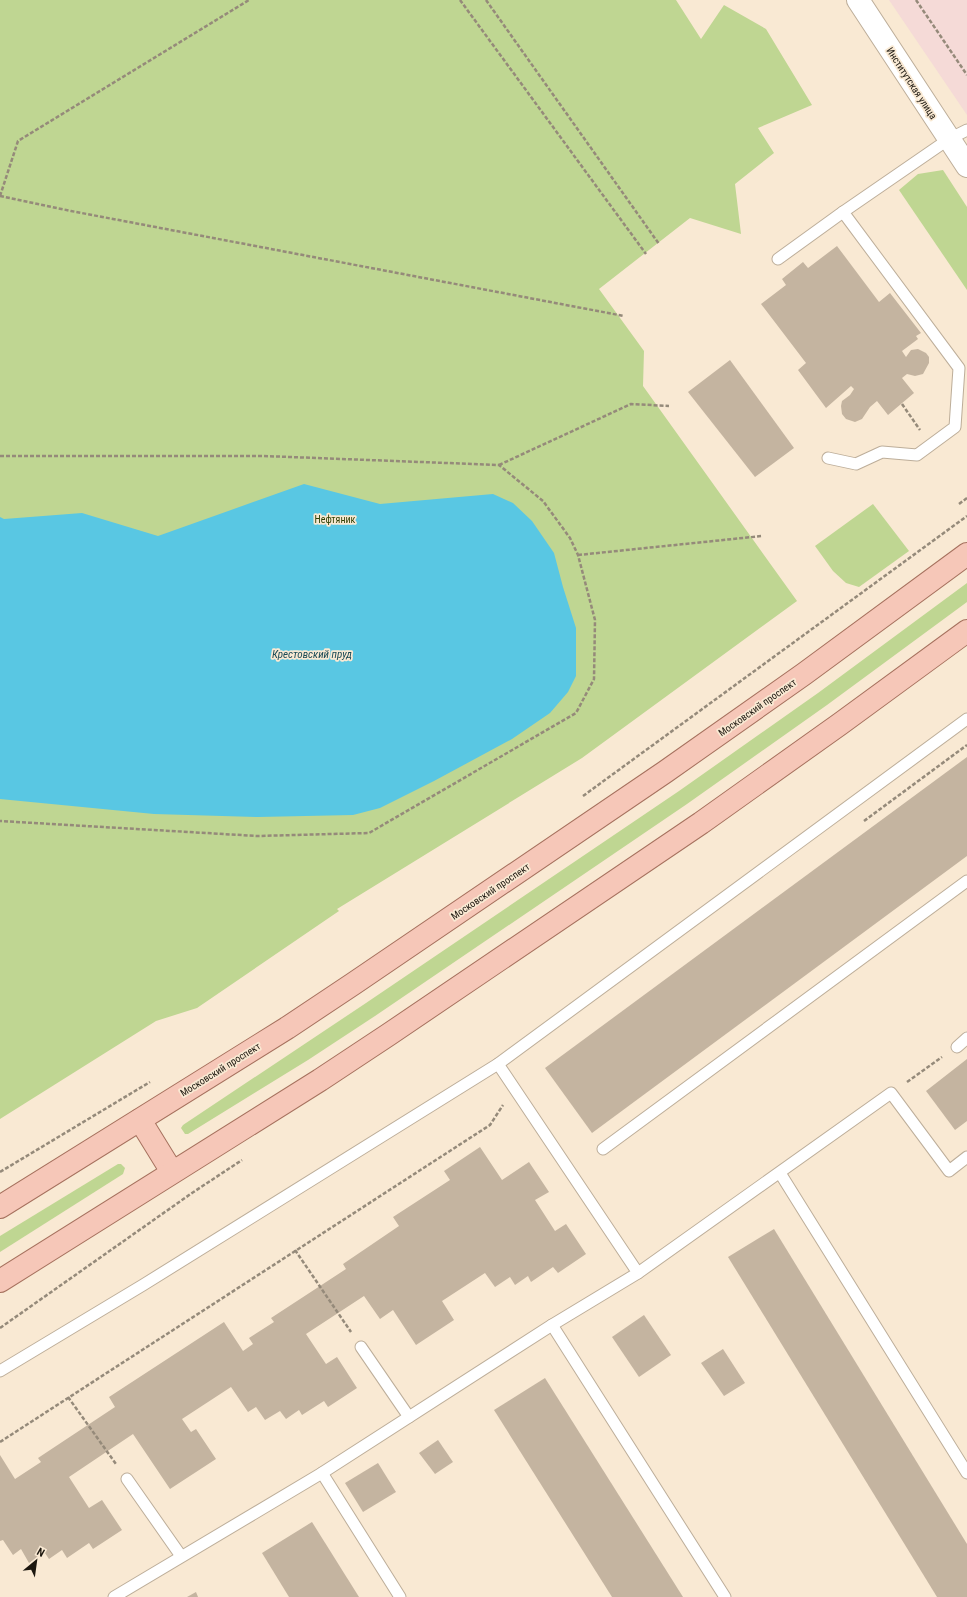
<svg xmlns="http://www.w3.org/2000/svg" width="967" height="1597" font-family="'Roboto Condensed',sans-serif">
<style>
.education{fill:#f5dad7}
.green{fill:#bfd692}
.water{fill:#59c7e3}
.building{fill:#c4b4a0}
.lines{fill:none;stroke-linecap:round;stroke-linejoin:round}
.lane-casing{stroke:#bdae9a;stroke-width:13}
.street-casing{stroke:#bdae9a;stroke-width:24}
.primary-casing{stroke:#a6715e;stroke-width:24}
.path{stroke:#958a7a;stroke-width:2.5;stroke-dasharray:4 2;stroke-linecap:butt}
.lane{stroke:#fff;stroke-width:11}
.street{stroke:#fff;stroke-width:22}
.primary{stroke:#f6c7b8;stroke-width:22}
.labels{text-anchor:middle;stroke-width:3.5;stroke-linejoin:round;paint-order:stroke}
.street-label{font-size:10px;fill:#1c170f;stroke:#f9e9d3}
.park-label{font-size:10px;fill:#324105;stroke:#f9e9d3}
.water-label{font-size:11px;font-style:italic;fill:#1a4b56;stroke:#f9e9d3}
</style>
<rect width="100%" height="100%" fill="#f9e9d3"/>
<polygon class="education" points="889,0 967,0 967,115"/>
<g class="green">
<polygon points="0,0 676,0 701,39 724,5 766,29 812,105 758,128 774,153 735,184 741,234 690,218 599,289 644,351 643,386 797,601 582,758 337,909 339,911 197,1008 156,1021 0,1119"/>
<polygon points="943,170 967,207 967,290 899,190 918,174"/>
<polygon points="873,504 909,551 859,587 846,583 833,571 815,546"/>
<polygon points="967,583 967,602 827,705 687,804 375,1016 308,1060 188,1134 185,1134 181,1128 183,1125 366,1003 679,791 818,693"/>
<polygon points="118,1164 121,1164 125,1168 123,1174 0,1252 0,1236"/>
</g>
<polygon class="water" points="304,484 380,504 493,494 513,503 532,521 554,553 563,587 576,628 576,676 568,692 550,713 512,739 434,781 380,808 353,815 258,817 154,814 0,799 0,517 4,519 82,513 158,536"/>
<g class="building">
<polygon points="837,246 879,302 890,293 921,333 916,336 918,339 902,351 906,357 911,350 918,349 926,353 929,357 929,363 923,374 915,376 907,374 902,378 914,393 888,415 877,401 870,407 862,419 855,422 846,419 842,414 841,406 842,401 850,395 854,389 851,386 826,408 798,370 806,363 761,304 786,285 782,279 803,262 808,268"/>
<polygon points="730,360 794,448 755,477 688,392"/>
<polygon points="967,757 967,856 592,1133 545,1068"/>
<polygon points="967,1059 967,1121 955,1130 926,1091"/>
<polygon points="480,1147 502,1180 529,1162 549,1192 535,1200 555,1231 566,1224 586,1254 558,1273 553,1267 531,1282 528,1276 515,1285 510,1277 495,1287 485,1273 442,1301 454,1320 416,1345 393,1310 380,1319 364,1296 306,1334 326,1364 337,1357 357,1388 328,1407 324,1401 302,1415 299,1410 286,1419 280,1411 265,1420 256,1407 248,1412 231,1387 182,1419 191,1432 196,1429 216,1459 170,1489 133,1434 69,1477 89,1508 102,1500 122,1530 93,1549 89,1543 67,1558 62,1550 49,1559 45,1553 29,1563 21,1549 13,1555 3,1540 0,1541 0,1455 15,1479 41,1462 38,1458 115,1407 109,1397 224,1322 243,1351 253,1344 249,1338 274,1322 271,1318 346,1269 343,1264 399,1226 393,1217 450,1180 444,1171"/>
<polygon points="774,1229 967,1544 967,1597 937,1597 728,1257"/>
<polygon points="644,1315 671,1355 639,1377 612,1337"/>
<polygon points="723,1349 745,1383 724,1396 701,1363"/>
<polygon points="545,1378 683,1597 612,1597 494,1410"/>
<polygon points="438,1440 453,1462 435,1474 419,1453"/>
<polygon points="378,1463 396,1492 363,1512 345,1483"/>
<polygon points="312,1522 359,1597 289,1597 262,1553"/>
<polygon points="196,1592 198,1597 187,1597"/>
</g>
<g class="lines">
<g class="lane-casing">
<g id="lane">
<polyline points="778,259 843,212"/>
<polyline points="828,458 856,464 882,452 917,455 955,427 959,368 843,212 949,139 967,130"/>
<polyline points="957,1047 967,1038"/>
<polyline points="603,1149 967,881"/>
<polyline points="780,1173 967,1473"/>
<polyline points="638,1273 891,1093 949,1171 967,1157"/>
<polyline points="552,1325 725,1597"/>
<polyline points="361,1347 409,1417"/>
<polyline points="0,1371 143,1285 498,1064 967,719"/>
<polyline points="322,1473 400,1597"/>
<polyline points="127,1479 181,1556"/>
<polyline points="114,1597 322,1473 552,1325 638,1273 498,1064"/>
</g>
</g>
<g class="street-casing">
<polyline id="street" points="858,0 967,166"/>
</g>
<g class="primary-casing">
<g id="primary">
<polyline points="140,1120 172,1172"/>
<polyline points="0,1207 287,1028 353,984 665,772 804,674 967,554"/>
<polyline points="0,1281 320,1080 388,1035 701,823 840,724 967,631"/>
</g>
</g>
<g class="path">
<polyline points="460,0 646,254"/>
<polyline points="486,0 659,244"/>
<polyline points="916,0 967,75"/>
<polyline points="0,196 71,211 624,316"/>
<polyline points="0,196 18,141 249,0"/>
<polyline points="902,404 920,430"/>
<polyline points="0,456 264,456 499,465 543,501 570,538 578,555 595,620 594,679 576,713 369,833 257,836 0,821"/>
<polyline points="499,465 631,404 669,406"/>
<polyline points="959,504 967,498"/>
<polyline points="578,555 762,536"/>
<polyline points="583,796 967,516"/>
<polyline points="864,821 967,745"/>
<polyline points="907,1082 942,1057"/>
<polyline points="0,1172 150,1082"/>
<polyline points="295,1250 351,1332"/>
<polyline points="0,1328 192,1193 242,1160"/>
<polyline points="68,1397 116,1464"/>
<polyline points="0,1442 490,1125 503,1105"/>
</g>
<use href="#lane" class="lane"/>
<use href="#street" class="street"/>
<use href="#primary" class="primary"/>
</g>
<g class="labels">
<g class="street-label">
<text transform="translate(912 83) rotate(57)" y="4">Институтская улица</text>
<text transform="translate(757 707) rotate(-35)" y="4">Московский проспект</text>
<text transform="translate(490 891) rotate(-34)" y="4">Московский проспект</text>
<text transform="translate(220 1069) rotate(-32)" y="4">Московский проспект</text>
</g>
<g class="park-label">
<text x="335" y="523">Нефтяник</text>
</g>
<g class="water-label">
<text x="312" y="658">Крестовский пруд</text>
</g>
</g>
<g transform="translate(36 1561) rotate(29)" stroke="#f9e9d3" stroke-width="3" paint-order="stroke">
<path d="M0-3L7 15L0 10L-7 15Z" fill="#1c170f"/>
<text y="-6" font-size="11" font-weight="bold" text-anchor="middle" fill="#1c170f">N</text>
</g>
</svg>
